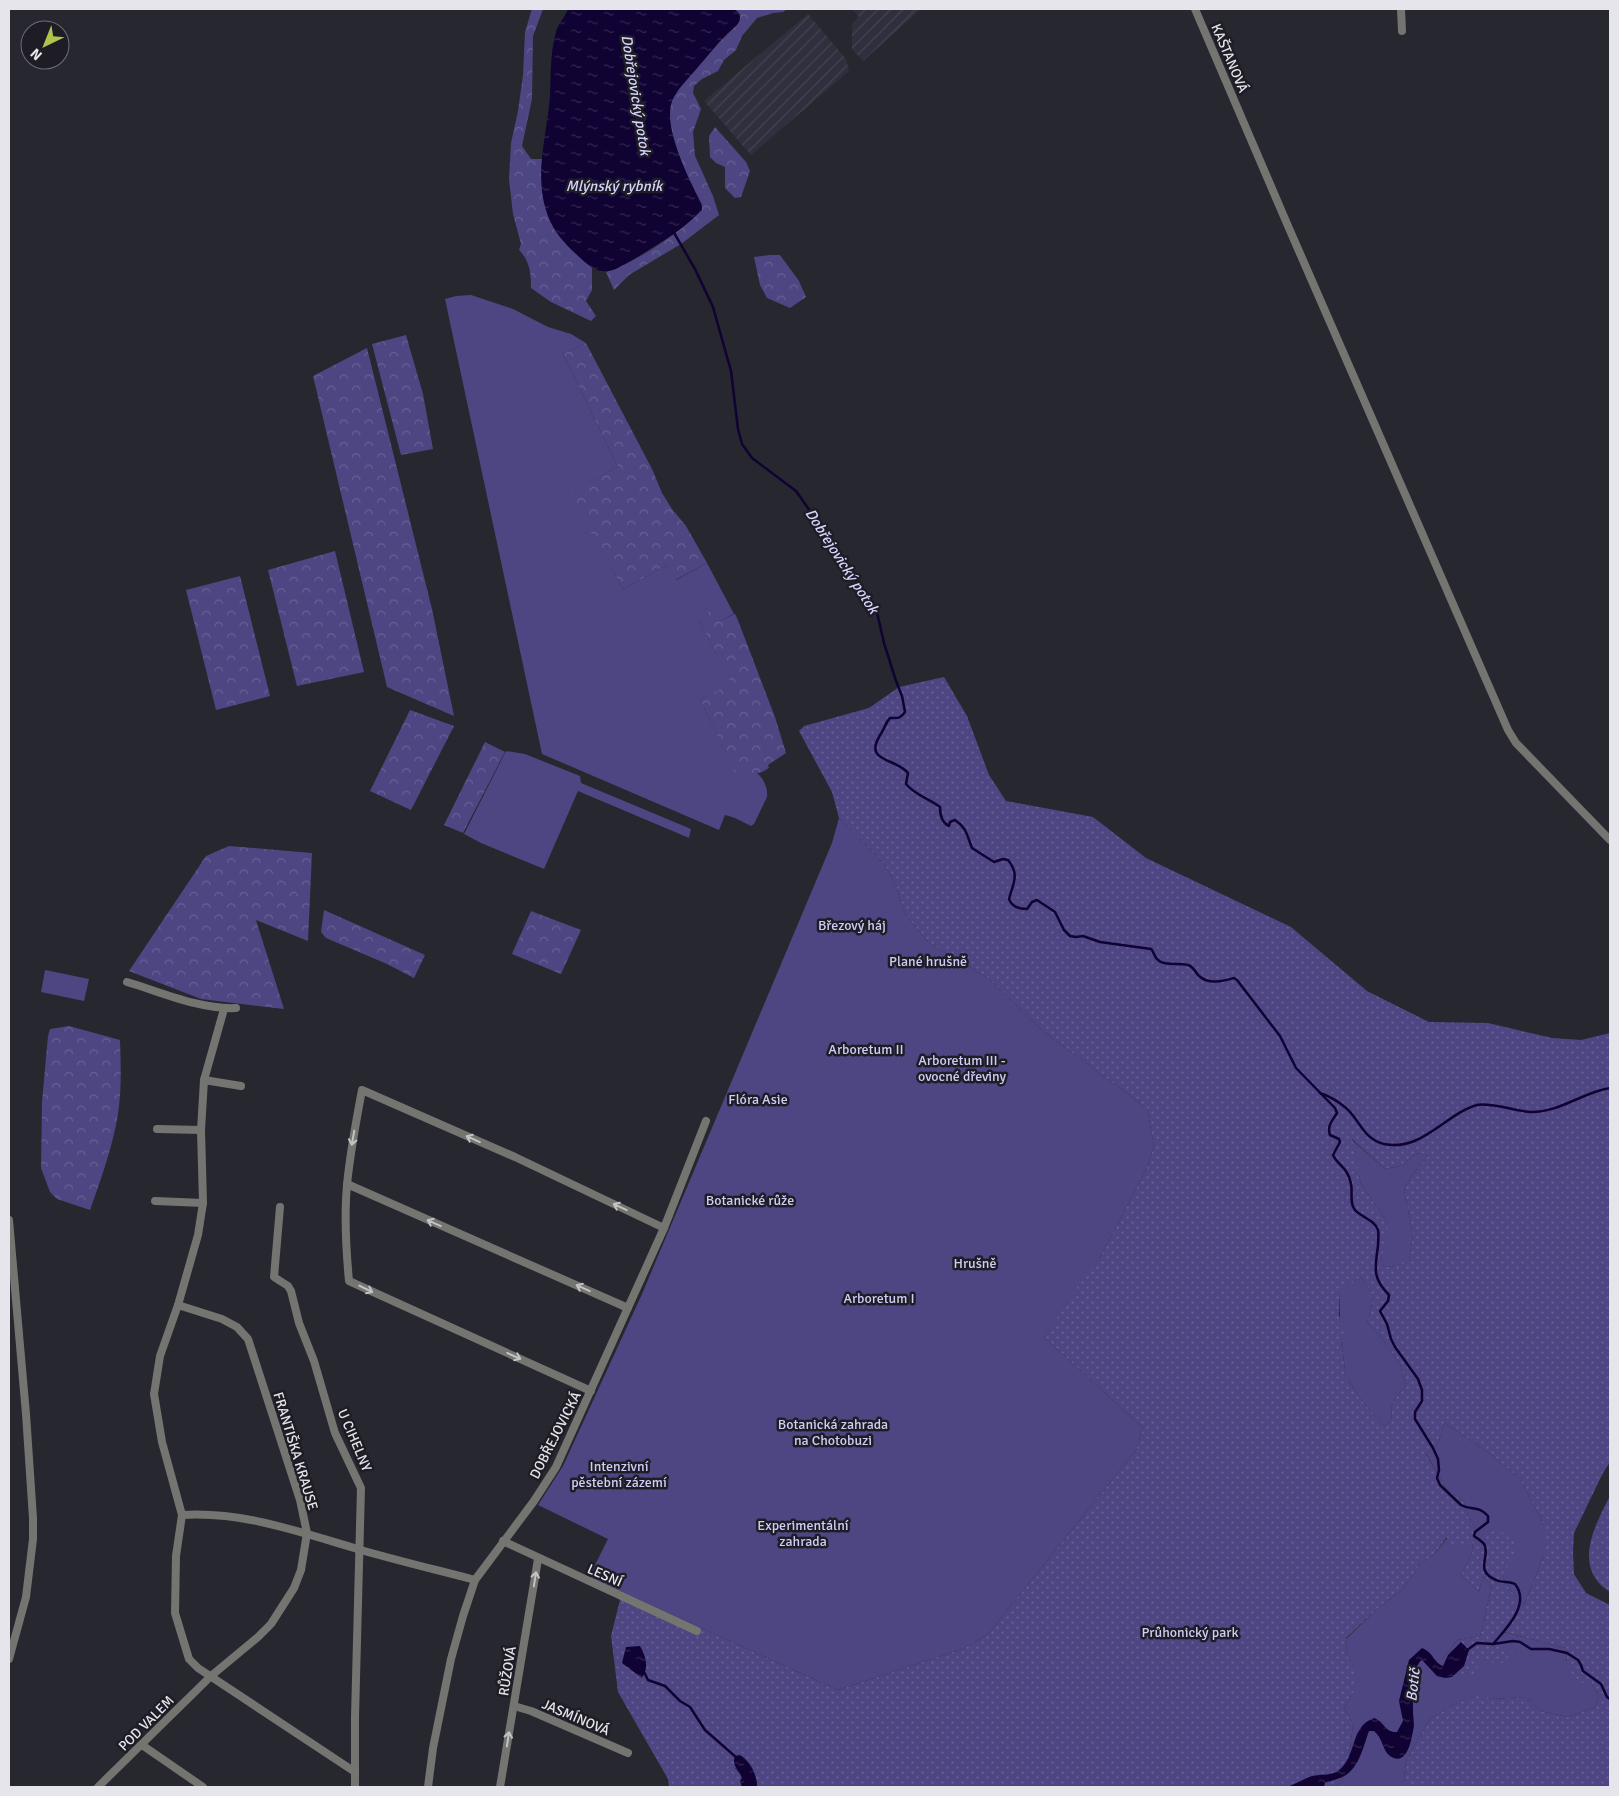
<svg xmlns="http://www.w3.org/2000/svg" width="1619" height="1796" font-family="Signika,sans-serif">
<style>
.industrial{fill:url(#industrial-furrows)}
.green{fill:#4d4682}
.forest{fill:url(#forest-crowns)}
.park{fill:url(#park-dots);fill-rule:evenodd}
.water{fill:url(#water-ripples)}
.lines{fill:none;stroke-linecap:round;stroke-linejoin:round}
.stream{stroke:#100233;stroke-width:2.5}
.minor{stroke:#747570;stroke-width:8}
.oneway{stroke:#c3c3c6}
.labels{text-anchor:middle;stroke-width:5;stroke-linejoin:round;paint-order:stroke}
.street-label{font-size:14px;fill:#e5e5eb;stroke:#1e1d26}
.park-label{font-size:14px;fill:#cfcdf6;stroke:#1e1d26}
.water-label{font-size:15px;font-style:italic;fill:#d6d4fd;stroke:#1e1d26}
</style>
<defs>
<pattern id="industrial-furrows" width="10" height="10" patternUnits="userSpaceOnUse" patternTransform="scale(1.25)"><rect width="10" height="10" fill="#302f3e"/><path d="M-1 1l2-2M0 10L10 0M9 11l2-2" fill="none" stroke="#444351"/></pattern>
<pattern id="forest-crowns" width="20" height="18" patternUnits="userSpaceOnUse" patternTransform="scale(1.25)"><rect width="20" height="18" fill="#4d4682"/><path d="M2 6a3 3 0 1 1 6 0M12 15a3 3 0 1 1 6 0" fill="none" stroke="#666194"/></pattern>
<pattern id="park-dots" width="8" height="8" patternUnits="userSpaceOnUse" patternTransform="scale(1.25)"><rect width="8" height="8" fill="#4d4682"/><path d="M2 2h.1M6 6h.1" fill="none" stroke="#666194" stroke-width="1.8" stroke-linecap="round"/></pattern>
<pattern id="water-ripples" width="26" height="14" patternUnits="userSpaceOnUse" patternTransform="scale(1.25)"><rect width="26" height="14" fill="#100233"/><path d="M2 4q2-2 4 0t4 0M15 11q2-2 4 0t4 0" fill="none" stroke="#332751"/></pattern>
</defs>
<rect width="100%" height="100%" fill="#27272f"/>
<g class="industrial">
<polygon points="852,9 921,9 863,61 852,49 852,24 859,17"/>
<polygon points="808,14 846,59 849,71 751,155 704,101"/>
</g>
<g class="green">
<path d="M471,295L513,309L548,327L571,334L586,343L563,354L618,467L569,493L623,589L667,565L676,580L707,563L734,614L719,621L698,619L733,685L700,699L738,778L757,773C764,779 768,788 767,797L754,824L751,826L735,818L725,815L719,830L542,754L445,299L456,296Z"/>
<polygon points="506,751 525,754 580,776 581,783 691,829 689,838 578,791 544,869 481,843 464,834"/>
<polygon points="839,818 885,865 896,886 905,914 928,942 988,978 1044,1032 1147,1108 1154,1146 1147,1168 1100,1257 1044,1337 1143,1428 1136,1450 988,1634 965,1648 838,1690 589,1577 608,1539 538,1505 563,1466 642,1294 832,843"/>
<polygon points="45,970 89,979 84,1001 41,992"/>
<polygon points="1351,1139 1385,1169 1400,1166 1418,1153 1428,1156 1412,1175 1404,1190 1413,1235 1409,1261 1391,1267 1384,1266 1381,1261 1388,1223 1361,1184"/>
<path d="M1361,1277L1374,1297L1367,1322L1381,1337L1400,1364L1406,1385C1396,1396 1389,1403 1392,1418L1385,1427L1362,1401L1346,1376L1341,1341L1339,1291Z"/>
<polygon points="1445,1423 1492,1455 1520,1479 1544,1525 1544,1555 1524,1605 1510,1590 1480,1535 1469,1519 1464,1502 1445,1487 1426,1453 1438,1443"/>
<path d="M1448,1537L1472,1540L1473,1551L1461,1575L1479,1592L1483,1576L1492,1587C1487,1603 1485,1620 1480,1636L1458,1640L1442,1659H1482L1503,1646V1632L1566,1648L1567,1664L1591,1683L1599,1696L1595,1707L1569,1717L1540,1711L1526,1697L1493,1699L1475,1696L1451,1706L1429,1720L1406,1761L1403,1787H1333L1341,1783L1349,1757L1353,1724L1344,1707L1354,1692V1666L1347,1655L1346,1639L1378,1608L1402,1590L1421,1563L1434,1555Z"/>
</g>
<g class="forest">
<path d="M532,9H543L533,36L532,99L522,146L531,159H542L541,177L566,244L592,268V290L586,301L596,316L591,321L551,302L531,288C531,273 530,261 519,250L521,244L513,214L509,179L511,143L518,111L523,75L525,32Z"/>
<path d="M734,9H787L783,12L773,13L757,18L742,36L736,50L724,60L718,71L702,79L694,86L693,93L701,109L693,132L695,156L713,196L719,215L681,244L629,275L614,290L606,272C638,261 678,234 702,210C692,186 664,129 670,104C675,88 704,60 715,47C724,36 738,28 740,14Z"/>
<polygon points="715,127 746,162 750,171 741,197 735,198 725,188 725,167 716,163 710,157 709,136"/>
<polygon points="770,255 780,255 799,281 806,297 790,308 767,298 760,285 754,257"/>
<polygon points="406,335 423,394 433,449 401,455 372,344"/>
<polygon points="586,343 652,469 662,493 672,509 686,526 707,563 675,580 667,565 623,589 568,493 618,467 563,354"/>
<polygon points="367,348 432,609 454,716 387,687 383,670 313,376"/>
<polygon points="335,551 364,672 297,686 268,570"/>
<polygon points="240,576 270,696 216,710 186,590"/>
<polygon points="712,610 719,621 735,614 737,618 775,717 786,753 768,765 769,768 762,772 738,779 700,699 732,684 698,619"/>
<polygon points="410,710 454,726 411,810 370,791"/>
<polygon points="485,742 505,752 463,833 444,825"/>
<polygon points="229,846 312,853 308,941 256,920 284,1009 201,999 129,971 206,856"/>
<polygon points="324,910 425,955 414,978 387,964 326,938 321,932"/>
<polygon points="531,911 581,930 561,974 512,954"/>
<path d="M69,1026L120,1040C121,1068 122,1097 116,1125C110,1154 100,1182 90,1210L57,1199L50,1192L41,1168L42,1102L48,1036L50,1029Z"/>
</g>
<g class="park">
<path d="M944,677L967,716L989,775L1006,801L1093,817L1146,858L1291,927L1367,991L1429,1022L1488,1023L1552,1038L1581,1040L1610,1033V1462L1603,1473L1574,1533L1573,1552L1574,1574L1586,1593L1610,1605V1787H1403L1406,1761L1429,1720L1451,1706L1476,1695L1493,1699L1526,1697L1540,1711L1569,1717L1595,1707L1599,1696L1591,1683L1576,1682L1567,1664L1566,1648L1504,1632L1503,1646L1513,1653L1500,1665L1482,1659L1473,1676H1458L1442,1659L1458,1640L1480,1636C1485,1620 1487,1603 1492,1587L1483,1576L1479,1592L1461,1575L1473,1551L1472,1540L1452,1548L1447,1537L1434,1555L1421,1563L1402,1590L1378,1608L1346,1638L1347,1655L1354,1666V1692L1344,1707L1353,1724L1349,1757L1341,1783L1333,1787H757V1781L734,1767L740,1774L742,1778L740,1781L742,1787H669L668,1779L618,1692L611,1636L622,1592L838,1690L965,1648L988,1634L1136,1450L1143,1428L1044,1337L1083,1279L1100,1257L1147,1168L1154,1146L1147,1108L1044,1032L988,978L928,942L905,914L896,886L885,865L839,818L832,792L799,731L804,726L869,708L899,687ZM1352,1139L1385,1169L1400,1166L1418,1153L1428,1156L1412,1175L1404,1190L1413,1235L1409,1260L1391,1267L1384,1266L1381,1261L1387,1235L1388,1223L1361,1184ZM1361,1277L1374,1297L1367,1322L1381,1337L1400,1364L1406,1385C1396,1396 1389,1403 1392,1418L1385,1427L1362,1401L1346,1376L1341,1342L1345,1338L1339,1315V1292ZM1445,1423L1492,1455L1520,1479L1544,1525V1555L1524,1605L1510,1590L1502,1575L1516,1555V1543L1499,1530L1480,1535L1469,1519L1464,1502L1445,1487L1426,1454L1438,1443Z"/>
<path d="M1610,1496V1592C1572,1568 1594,1527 1610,1496Z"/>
</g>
<g class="water">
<path d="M568,9H734C737,11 741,14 740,18C740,25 730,30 726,35C716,45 707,57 698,67C690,77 680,86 674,97C659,123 690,181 702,205V209C685,229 661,242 639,256C610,273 603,280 577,255C564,243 554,232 548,216C533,177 547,135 550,96C551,74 550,54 556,32C558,24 565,17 568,9Z"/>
<path d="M1461,1642L1469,1650L1464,1666L1452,1677L1445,1678L1437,1676L1422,1660C1411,1667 1413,1698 1413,1711C1413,1718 1415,1725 1413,1731C1411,1741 1407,1767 1390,1756C1383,1752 1383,1738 1374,1731H1369C1363,1747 1359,1771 1340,1778C1335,1780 1330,1781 1325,1783L1324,1787H1287C1295,1784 1304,1779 1312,1776C1321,1774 1330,1776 1338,1771C1358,1756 1349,1727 1374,1718C1385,1722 1385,1733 1397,1732L1403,1721L1399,1701L1409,1660L1422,1648C1434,1653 1433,1662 1443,1666L1448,1655Z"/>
<path d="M640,1646C646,1657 649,1667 642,1678L622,1663L626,1647Z"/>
<path d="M740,1755C751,1762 757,1775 757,1787H742L740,1781L742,1778C739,1769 731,1766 735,1756Z"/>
</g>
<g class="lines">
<g class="stream">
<path d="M673,231L695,269L713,307L731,371L738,429L742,444L752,458L796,491L841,555L864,593L876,608L884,643L896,681L902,696L905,712C900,719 898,718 890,718C886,722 885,727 882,732C861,763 895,757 908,773L906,784C915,795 928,798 940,807C940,814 942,823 949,826L950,822L955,820C967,828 967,836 972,848L994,862L1003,859L1008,860C1020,874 1013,884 1009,899C1012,907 1019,909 1027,909L1032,902L1037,900L1055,912L1064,930L1070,936L1076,937L1083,936L1100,942L1151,949C1154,952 1154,956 1157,959C1164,967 1179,962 1188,965C1194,967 1195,972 1199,976C1209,985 1223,981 1234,978L1237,980L1280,1036L1296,1068L1335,1108L1337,1113C1332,1121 1327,1126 1330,1135L1339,1139L1340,1142L1333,1155C1338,1166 1348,1167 1351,1184C1353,1192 1349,1203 1355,1210C1361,1217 1375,1220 1378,1230C1379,1235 1378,1241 1378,1246C1375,1268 1372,1278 1389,1295L1388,1301L1380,1311L1387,1324L1391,1339L1395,1347L1418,1379L1422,1390V1401L1415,1412V1419L1433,1448L1438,1459L1439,1470L1437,1478L1440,1485L1461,1505C1472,1511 1478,1505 1488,1516V1522L1475,1532L1474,1536C1478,1539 1484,1542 1485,1546C1489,1559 1475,1571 1496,1580C1502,1583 1509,1581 1515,1584C1531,1604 1506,1629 1493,1644"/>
<path d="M1320,1093C1329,1096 1339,1102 1346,1108C1360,1120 1363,1139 1384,1144C1422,1152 1445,1114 1477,1105C1488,1102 1517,1111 1530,1112C1559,1113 1583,1092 1610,1088"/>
<polyline points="1467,1650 1477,1643 1493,1644 1513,1641 1520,1642 1531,1649 1549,1649 1567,1653 1578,1660 1581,1665 1583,1671 1601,1684 1607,1697 1610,1699"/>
<polyline points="644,1672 648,1680 665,1686 680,1701 690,1707 705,1730 737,1758"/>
</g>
<g class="minor">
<polyline points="1195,9 1288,226 1508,730 1516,743 1610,840"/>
<polyline points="1401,9 1402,31"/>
<path d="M127,982C161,992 201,1010 236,1008"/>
<polyline points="224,1009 204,1080 201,1130 203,1203 198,1235 178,1305 160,1356 154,1394 162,1442 182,1515 176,1556 175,1613 189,1659 198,1668 355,1772"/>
<polyline points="204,1080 241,1086"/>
<polyline points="157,1129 201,1130"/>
<polyline points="347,1184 628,1308"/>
<polyline points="155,1201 203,1203"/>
<polyline points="280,1207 274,1277 288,1286 291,1291 299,1323 314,1361 335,1433 361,1488 355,1717 355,1787"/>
<polyline points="9,1220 26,1414 33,1518 33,1539 26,1597 9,1659"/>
<path d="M591,1391L349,1281C346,1249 344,1217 347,1185C350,1153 356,1122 362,1090L515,1157L664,1228"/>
<path d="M182,1515C244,1511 302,1533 361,1550C399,1561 437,1570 475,1580"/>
<polyline points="503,1541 697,1631"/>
<polyline points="514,1706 531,1711 628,1753"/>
<polyline points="142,1745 203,1787"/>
<polyline points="98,1787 211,1676 258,1637 271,1624 294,1588 301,1570 307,1533 300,1500 248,1339 237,1327 222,1319 178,1305"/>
<polyline points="428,1787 433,1748 451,1659 463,1616 475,1580 534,1501 556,1467 664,1228 706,1121"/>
<polyline points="500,1787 538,1559"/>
</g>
</g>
<defs><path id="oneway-shaft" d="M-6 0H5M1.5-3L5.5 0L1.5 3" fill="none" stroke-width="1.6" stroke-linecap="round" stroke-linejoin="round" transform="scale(1.25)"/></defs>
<g class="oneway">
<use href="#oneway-shaft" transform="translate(353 1138) rotate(100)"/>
<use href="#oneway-shaft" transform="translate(473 1139) rotate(-156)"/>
<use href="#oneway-shaft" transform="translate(620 1207) rotate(-155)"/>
<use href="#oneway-shaft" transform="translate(434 1223) rotate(-156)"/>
<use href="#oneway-shaft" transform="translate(583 1288) rotate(-156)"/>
<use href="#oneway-shaft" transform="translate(366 1289) rotate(26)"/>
<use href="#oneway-shaft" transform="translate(514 1356) rotate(24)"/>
<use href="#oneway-shaft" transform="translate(535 1579) rotate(-81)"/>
<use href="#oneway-shaft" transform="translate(508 1739) rotate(-81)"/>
</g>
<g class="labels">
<g class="street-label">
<text transform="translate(1230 58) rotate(67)" y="5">KAŠTANOVÁ</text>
<text transform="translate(555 1435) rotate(-63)" y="5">DOBŘEJOVICKÁ</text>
<text transform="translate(355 1440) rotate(67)" y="5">U CIHELNY</text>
<text transform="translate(296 1451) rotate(73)" y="5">FRANTIŠKA KRAUSE</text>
<text transform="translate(605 1575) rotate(24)" y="5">LESNÍ</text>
<text transform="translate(507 1671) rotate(-81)" y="5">RŮŽOVÁ</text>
<text transform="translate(576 1717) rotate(23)" y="5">JASMÍNOVÁ</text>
<text transform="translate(146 1723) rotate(-45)" y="5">POD VALEM</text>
</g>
<g class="park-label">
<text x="852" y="930">Březový háj</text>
<text x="928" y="966">Plané hrušně</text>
<text x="866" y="1054">Arboretum II</text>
<text x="962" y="1065">Arboretum III -<tspan x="962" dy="16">ovocné dřeviny</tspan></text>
<text x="758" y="1104">Flóra Asie</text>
<text x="750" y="1205">Botanické růže</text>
<text x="975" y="1268">Hrušně</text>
<text x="879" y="1303">Arboretum I</text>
<text x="833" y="1429">Botanická zahrada<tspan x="833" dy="16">na Chotobuzi</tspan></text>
<text x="619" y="1471">Intenzivní<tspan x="619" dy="16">pěstební zázemí</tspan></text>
<text x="803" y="1530">Experimentální<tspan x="803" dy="16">zahrada</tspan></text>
<text x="1190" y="1637">Průhonický park</text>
</g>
<g class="water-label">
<text transform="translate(636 95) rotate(81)" y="5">Dobřejovický potok</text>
<text x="614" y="191">Mlýnský rybník</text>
<text transform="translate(842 561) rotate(57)" y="5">Dobřejovický potok</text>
<text transform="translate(1413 1685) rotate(-84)" y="5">Botič</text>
</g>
</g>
<rect width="1619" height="1796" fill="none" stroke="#e5e5eb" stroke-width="20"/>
<g transform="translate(45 45) rotate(223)"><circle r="24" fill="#1e1d26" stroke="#6e6d75"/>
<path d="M0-4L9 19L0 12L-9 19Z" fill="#b2c34c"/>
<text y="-8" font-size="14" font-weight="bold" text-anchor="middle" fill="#e5e5eb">N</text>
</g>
</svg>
